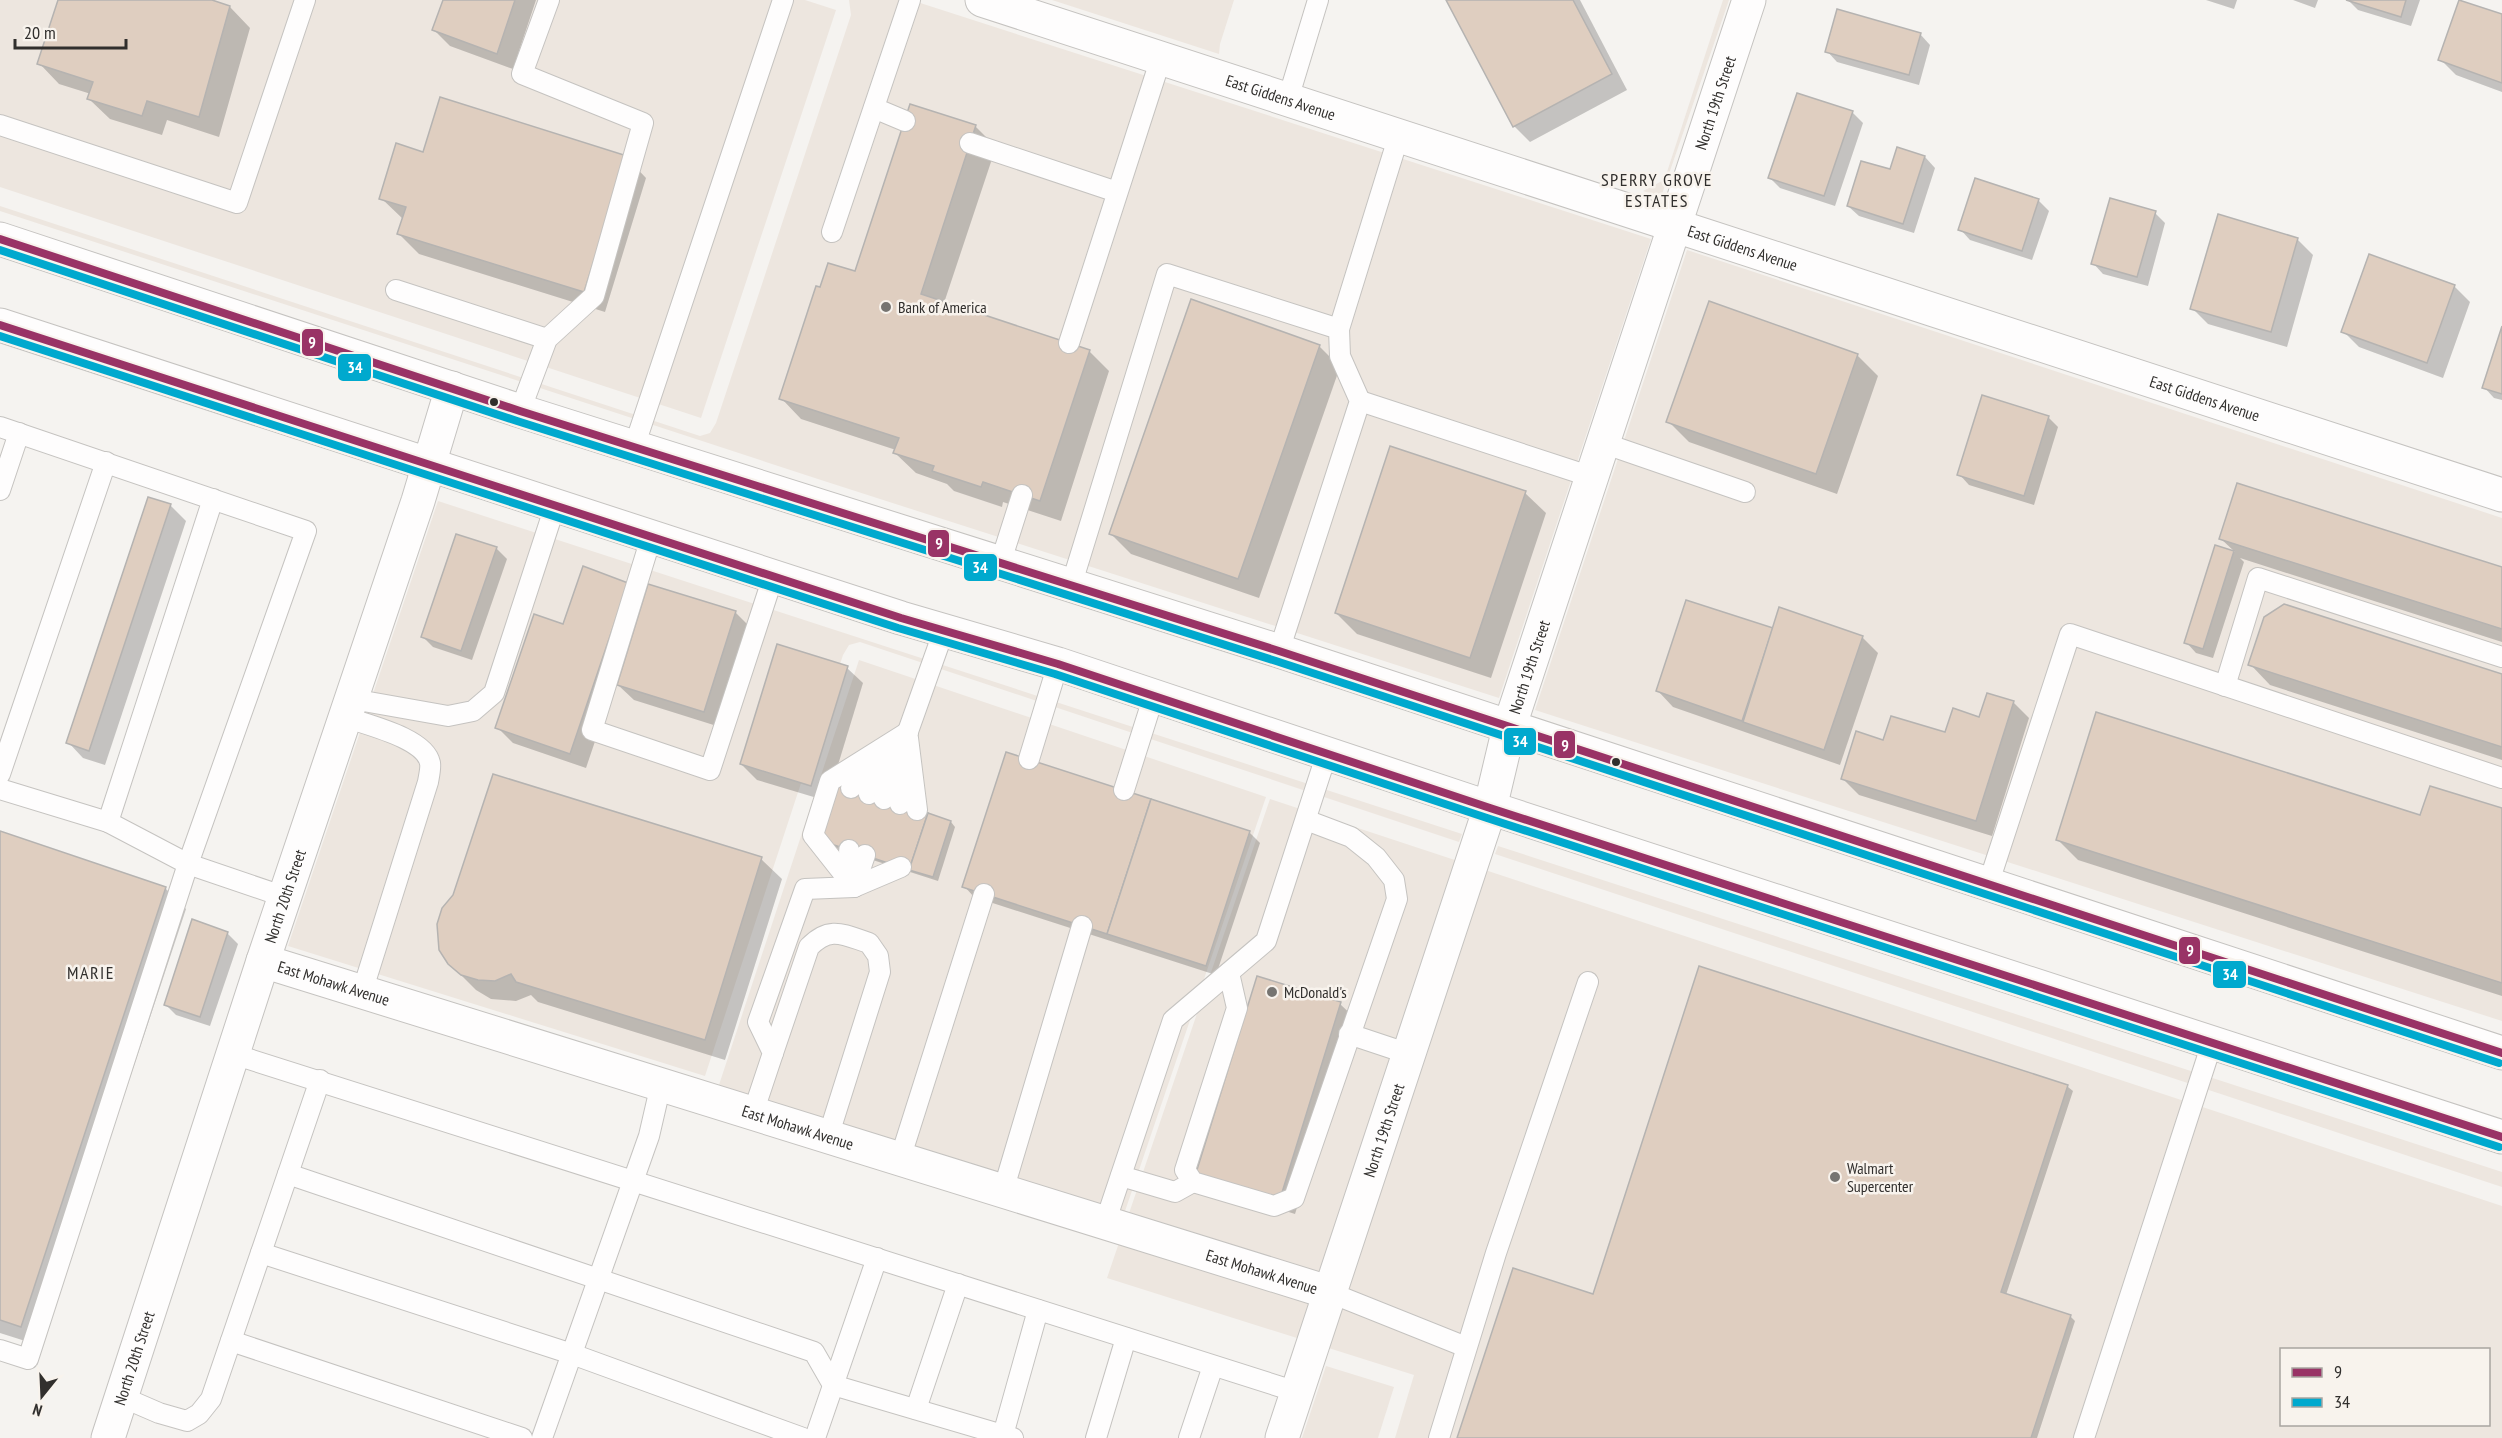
<svg xmlns="http://www.w3.org/2000/svg" width="2502" height="1438" font-family="'PT Sans Narrow',sans-serif">
<style>
.built{fill:#ede6df;fill-rule:evenodd}
.shadow{fill:#0003}
.building{fill:#dfcec0;stroke:#b5b3b1;stroke-width:1.5}
.lines{fill:none;stroke-linecap:round;stroke-linejoin:round}
.service-casing{stroke:#c5c3c0;stroke-width:22}
.minor-casing{stroke:#c5c3c0;stroke-width:35}
.primary-casing{stroke:#c5c3c0;stroke-width:35}
.service{stroke:#fefdfd;stroke-width:20}
.minor{stroke:#fefdfd;stroke-width:33}
.primary{stroke:#fefdfd;stroke-width:33}
.bus-1-casing{stroke:#f8f3ed;stroke-width:12}
.bus-2-casing{stroke:#f8f3ed;stroke-width:12}
.bus-1{stroke:#936;stroke-width:8}
.bus-2{stroke:#00a9ce;stroke-width:8}
.poi-dot{fill:#767471;stroke:#f8f3ed;stroke-width:2}
.bus-dot{fill:#312f2d;stroke:#f8f3ed;stroke-width:2}
.labels{text-anchor:middle;stroke-width:5;stroke-linejoin:round;paint-order:stroke}
.street-label{font-size:16px;fill:#312f2d;stroke:#f8f3ed}
.poi-label{font-size:16px;fill:#312f2d;stroke:#f8f3ed;text-anchor:start}
.neighbourhood-label{font-size:18px;letter-spacing:1.5px;fill:#312f2d;stroke:#f8f3ed}
.line-badge{stroke:#f8f3ed;stroke-width:2}
.badge-label{font-size:16px;text-anchor:middle;font-weight:bold;fill:#fff}
</style>
<rect width="100%" height="100%" fill="#f5f3f0"/>
<g class="built">
<polygon points="0,0 805,0 836,10 701,418 0,187"/>
<polygon points="849,0 911,0 1651,239 1499,698 821,480 0,211 0,206 700,436 710,433 716,423 851,15"/>
<polygon points="1052,0 1234,0 1220,44 1219,54"/>
<polygon points="1723,0 1729,0 1662,194 1665,196 1664,198 1643,191 1662,181 1667,172"/>
<polygon points="1687,250 2502,518 2502,1021 1535,710"/>
<polygon points="438,501 1462,834 1459,842 860,642 849,645 843,655 705,1076 288,946"/>
<polygon points="859,660 1266,797 1122,1220 717,1091"/>
<path d="M1270,799L2502,1206V1438H1395L1414,1375L1107,1278ZM2282,1350H2488V1424H2282Z"/>
<polygon points="1498,846 2502,1172 2502,1187 1495,854"/>
<polygon points="1326,1366 1394,1387 1378,1438 1302,1438"/>
</g>
<g class="shadow">
<polygon points="59,0 206,0 230,7 250,28 219,137 167,120 162,135 110,119 89,99 91,94 59,84 39,63"/>
<polygon points="444,0 536,0 513,69 450,46 434,30"/>
<polygon points="1448,0 1580,0 1627,90 1530,142 1514,126"/>
<polygon points="2206,0 2237,0 2234,9"/>
<polygon points="2293,0 2318,0 2315,8"/>
<polygon points="2348,0 2420,0 2411,26 2358,10"/>
<polygon points="2502,16 2502,92 2456,75 2440,59"/>
<polygon points="1920,34 1930,45 1919,85 1837,62 1827,51"/>
<polygon points="1852,112 1863,123 1835,206 1780,188 1770,178"/>
<polygon points="975,126 996,147 944,303 1089,351 1109,371 1061,521 1003,502 1002,507 954,491 947,484 916,473 895,453 896,450 801,419 781,398 821,289 856,273"/>
<polygon points="424,154 626,157 646,178 605,312 419,254 399,234 403,219 381,198"/>
<polygon points="1925,157 1935,168 1914,233 1859,216 1848,206 1891,171"/>
<polygon points="2038,200 2049,211 2032,260 1970,240 1960,229"/>
<polygon points="2155,213 2165,223 2148,286 2103,274 2093,263"/>
<polygon points="2297,239 2313,255 2287,347 2208,324 2192,308"/>
<polygon points="2454,286 2470,302 2443,378 2359,347 2343,331"/>
<polygon points="1192,301 1320,347 1340,367 1259,598 1131,554 1110,533"/>
<polygon points="2502,331 2502,400 2494,398 2484,387"/>
<polygon points="1857,355 1878,376 1837,494 1689,442 1668,421"/>
<polygon points="2048,417 2058,427 2034,505 1969,485 1959,474"/>
<polygon points="1525,493 1546,513 1491,678 1357,634 1336,613"/>
<polygon points="170,505 186,521 105,765 83,758 68,742"/>
<polygon points="2220,538 2502,569 2502,642 2240,558 2244,562 2213,658 2196,653 2186,642 2216,547 2235,552"/>
<polygon points="496,548 507,559 472,660 433,647 422,636"/>
<polygon points="627,584 645,602 735,612 751,628 720,727 634,700 618,685 632,642 629,641 586,768 513,743 497,727 564,626"/>
<polygon points="1774,630 1862,637 1878,653 1840,765 1673,707 1658,691"/>
<polygon points="2250,664 2502,676 2502,760 2270,685"/>
<polygon points="847,668 863,683 827,801 757,780 741,764"/>
<polygon points="2013,702 2029,718 1992,836 1859,795 1843,779 1884,741 1946,734"/>
<polygon points="2502,810 2502,996 2078,860 2058,840 2421,817"/>
<polygon points="951,822 955,827 938,881 826,845"/>
<polygon points="1249,832 1260,843 1216,975 974,897 964,886"/>
<polygon points="0,833 165,888 186,909 41,1346 0,1333"/>
<polygon points="761,859 782,879 725,1060 538,1002 531,995 516,1001 491,999 476,990 455,969"/>
<polygon points="227,933 238,944 210,1026 176,1015 166,1005"/>
<polygon points="1700,968 2068,1087 2073,1091 2006,1295 2070,1316 2075,1321 2037,1438 1459,1438 1594,1296"/>
<polygon points="1340,1004 1356,1019 1295,1214 1213,1188"/>
</g>
<g class="building">
<polygon points="58,0 212,0 230,6 199,117 147,101 142,116 87,99 93,82 37,64"/>
<polygon points="443,0 515,0 497,54 432,30"/>
<polygon points="1446,0 1573,0 1612,74 1513,127"/>
<polygon points="2346,0 2406,0 2401,17"/>
<polygon points="2459,0 2502,14 2502,83 2438,60"/>
<polygon points="1837,9 1921,33 1909,75 1825,52"/>
<polygon points="1797,93 1853,111 1824,196 1768,178"/>
<polygon points="440,97 627,156 584,292 397,234 406,207 379,199 396,143 423,152"/>
<polygon points="910,104 976,125 921,294 1090,350 1040,501 983,482 981,487 932,471 934,466 893,453 899,438 779,399 816,286 820,287 828,263 855,271"/>
<polygon points="1897,147 1925,156 1903,224 1847,206 1861,161 1890,169"/>
<polygon points="1975,178 2039,199 2022,251 1958,230"/>
<polygon points="2110,198 2156,211 2137,277 2091,264"/>
<polygon points="2218,214 2298,238 2271,332 2190,309"/>
<polygon points="2369,254 2455,285 2427,363 2341,332"/>
<polygon points="1191,299 1320,345 1238,579 1109,534"/>
<polygon points="1709,301 1858,354 1816,474 1666,422"/>
<polygon points="2502,326 2502,394 2482,388"/>
<polygon points="1982,395 2049,416 2024,496 1957,475"/>
<polygon points="1390,446 1526,491 1470,658 1335,613"/>
<polygon points="2237,483 2502,567 2502,629 2219,539"/>
<polygon points="148,497 171,504 89,751 66,743"/>
<polygon points="456,534 497,547 461,651 421,637"/>
<polygon points="2215,545 2234,551 2203,649 2184,643"/>
<polygon points="583,566 628,583 570,754 495,728 534,614 563,624"/>
<polygon points="648,584 736,611 704,712 617,685"/>
<polygon points="1686,600 1773,628 1742,721 1656,691"/>
<polygon points="2284,604 2502,674 2502,747 2248,665 2264,617"/>
<polygon points="1779,607 1863,636 1824,750 1743,722"/>
<polygon points="777,644 848,666 811,786 740,764"/>
<polygon points="1987,693 2014,701 1976,821 1841,779 1856,731 1883,740 1891,716 1945,732 1953,708 1979,717"/>
<polygon points="2096,712 2420,815 2430,786 2502,808 2502,983 2056,840"/>
<polygon points="1006,752 1151,799 1107,934 962,887"/>
<polygon points="493,774 762,857 705,1040 516,982 511,974 495,981 478,980 461,975 448,964 439,950 437,924 442,908 453,895"/>
<polygon points="838,784 928,813 909,870 819,840"/>
<polygon points="1151,799 1250,831 1206,966 1107,934"/>
<polygon points="928,813 951,821 933,877 909,870"/>
<polygon points="0,831 166,887 21,1327 0,1320"/>
<polygon points="192,919 228,932 200,1017 164,1005"/>
<polygon points="1699,966 2068,1085 2001,1292 2071,1315 2031,1438 1457,1438 1513,1268 1593,1294"/>
<polygon points="1257,976 1341,1002 1280,1199 1196,1173"/>
</g>
<g class="lines">
<g class="service-casing">
<g id="service">
<polyline points="1288,99 1318,0"/>
<polyline points="874,108 905,121"/>
<polyline points="0,125 237,203 305,0"/>
<polyline points="970,143 1117,192"/>
<polyline points="832,232 910,0"/>
<polyline points="396,290 547,339"/>
<polyline points="1339,329 1399,135"/>
<polyline points="1069,343 1161,58"/>
<polyline points="1360,401 1592,477"/>
<polyline points="520,411 547,339 594,296 643,123 522,74 549,0"/>
<polyline points="0,427 306,531 188,864 285,897"/>
<polyline points="1603,443 1745,492"/>
<polyline points="634,447 783,0"/>
<polyline points="0,490 19,433"/>
<polyline points="651,538 592,730 710,770 773,577"/>
<polyline points="1000,564 1022,495"/>
<polyline points="1071,586 1167,274 1339,329 1340,356 1360,401 1279,651"/>
<polyline points="2225,686 2258,578 2502,657"/>
<polyline points="352,699 448,716 473,711 494,693 555,506"/>
<path d="M345,717C367,725 425,738 430,763C431,768 429,776 428,782L362,992"/>
<polyline points="908,738 917,810"/>
<polyline points="1029,759 1058,664"/>
<polyline points="0,774 106,462"/>
<polyline points="851,788 882,757"/>
<polyline points="0,789 108,822 188,864 28,1359 0,1350"/>
<polyline points="1124,790 1154,695"/>
<polyline points="869,794 889,762"/>
<polyline points="884,799 944,630"/>
<polyline points="900,804 904,767"/>
<polyline points="108,822 213,499"/>
<polyline points="849,850 853,881"/>
<polyline points="1988,885 2070,634 2502,778"/>
<polyline points="854,887 813,835 830,781 908,732"/>
<polyline points="854,887 901,867"/>
<polyline points="1229,973 1237,1008 1185,1170 1193,1182 1274,1206 1294,1198 1397,899 1394,880 1376,857 1351,837 1306,820"/>
<polyline points="1349,1034 1409,1054"/>
<path d="M773,1053L809,947C830,925 844,935 869,943L878,956L880,972L828,1137"/>
<polyline points="233,1054 1297,1392"/>
<polyline points="753,1113 773,1053 758,1022 805,889 854,887 865,855"/>
<polyline points="900,1159 984,894"/>
<polyline points="288,1174 814,1352 833,1385 1013,1438"/>
<polyline points="1121,1176 1175,1192 1193,1182"/>
<polyline points="1003,1191 1082,926"/>
<polyline points="1105,1223 1173,1020 1266,941 1327,753"/>
<polyline points="261,1253 572,1354 803,1438"/>
<polyline points="1331,1293 1466,1347"/>
<polyline points="231,1341 522,1438"/>
<polyline points="122,1397 159,1413 187,1421 199,1414 211,1399 320,1080"/>
<polyline points="916,1409 958,1284"/>
<polyline points="1003,1435 1038,1310"/>
<polyline points="542,1438 649,1136 661,1084"/>
<polyline points="815,1438 877,1258"/>
<polyline points="1096,1438 1126,1338"/>
<polyline points="1189,1438 1213,1366"/>
<polyline points="1439,1438 1496,1253 1588,982"/>
<polyline points="2084,1438 2212,1043"/>
</g>
</g>
<g class="minor-casing">
<g id="minor">
<path id="s1" d="M982,0L2502,495"/>
<path id="s2" d="M263,961L1331,1293"/>
<path id="s3" d="M108,1438L263,961L418,501L452,388"/>
<path id="s4" d="M1282,1438L1490,808L1509,728L1749,0"/>
</g>
</g>
<g class="primary-casing">
<g id="primary">
<polyline points="0,239 520,411 1279,651 2502,1053"/>
<polyline points="0,325 901,618 1058,664 1490,808 2502,1137"/>
</g>
</g>
<use href="#service" class="service"/>
<use href="#minor" class="minor"/>
<use href="#primary" class="primary"/>
<g class="bus-1-casing">
<g id="bus-1">
<polyline points="0,239 520,411 1279,651 2502,1053"/>
<polyline points="0,325 901,618 1058,664 1490,808 2502,1137"/>
</g>
</g>
<g class="bus-2-casing">
<g id="bus-2">
<polyline points="0,250 517,421 1276,661 2499,1063"/>
<polyline points="0,336 898,628 1055,674 1487,818 2499,1147"/>
</g>
</g>
<use href="#bus-1" class="bus-1"/>
<use href="#bus-2" class="bus-2"/>
</g>
<g class="poi-dot">
<circle cx="886" cy="307" r="6"/>
<circle cx="1272" cy="992" r="6"/>
<circle cx="1835" cy="1177" r="6"/>
</g>
<g class="bus-dot">
<circle cx="494" cy="402" r="5"/>
<circle cx="1616" cy="762" r="5"/>
</g>
<g class="labels">
<g class="street-label">
<text dy="6" stroke="none"><textPath href="#s1" startOffset="314">East Giddens Avenue</textPath></text>
<text dy="6" stroke="none"><textPath href="#s4" startOffset="1404">North 19th Street</textPath></text>
<text dy="6" stroke="none"><textPath href="#s1" startOffset="800">East Giddens Avenue</textPath></text>
<text dy="6" stroke="none"><textPath href="#s1" startOffset="1286">East Giddens Avenue</textPath></text>
<text dy="6" stroke="none"><textPath href="#s4" startOffset="810">North 19th Street</textPath></text>
<text dy="6" stroke="none"><textPath href="#s3" startOffset="570">North 20th Street</textPath></text>
<text dy="6" stroke="none"><textPath href="#s2" startOffset="74">East Mohawk Avenue</textPath></text>
<text dy="6" stroke="none"><textPath href="#s2" startOffset="560">East Mohawk Avenue</textPath></text>
<text dy="6" stroke="none"><textPath href="#s4" startOffset="324">North 19th Street</textPath></text>
<text dy="6" stroke="none"><textPath href="#s2" startOffset="1046">East Mohawk Avenue</textPath></text>
<text dy="6" stroke="none"><textPath href="#s3" startOffset="84">North 20th Street</textPath></text>
</g>
<g class="poi-label">
<text x="898" y="313">Bank of America</text>
<text x="1284" y="998">McDonald's</text>
<text x="1847" y="1174">Walmart<tspan x="1847" dy="18">Supercenter</tspan></text>
</g>
<g class="neighbourhood-label">
<text x="1657" y="186">SPERRY GROVE<tspan x="1657" dy="21">ESTATES</tspan></text>
<text x="91" y="979">MARIE</text>
</g>
</g>
<g class="line-badge">
<rect x="301" y="328" width="23" height="29" rx="6" fill="#936"/>
<rect x="337" y="353" width="35" height="29" rx="6" fill="#00a9ce"/>
<rect x="927" y="529" width="23" height="29" rx="6" fill="#936"/>
<rect x="963" y="553" width="35" height="29" rx="6" fill="#00a9ce"/>
<rect x="1503" y="727" width="34" height="29" rx="6" fill="#00a9ce"/>
<rect x="1553" y="730" width="23" height="29" rx="6" fill="#936"/>
<rect x="2178" y="936" width="23" height="29" rx="6" fill="#936"/>
<rect x="2212" y="960" width="35" height="29" rx="6" fill="#00a9ce"/>
</g>
<g class="badge-label">
<text x="312" y="348">9</text>
<text x="355" y="373">34</text>
<text x="939" y="549">9</text>
<text x="980" y="573">34</text>
<text x="1520" y="747">34</text>
<text x="1565" y="751">9</text>
<text x="2190" y="956">9</text>
<text x="2230" y="980">34</text>
</g>
<rect x="2280" y="1348" width="210" height="78" fill="#f8f3ed" stroke="#a8a5a0" stroke-width="1.5"/>
<rect x="2292" y="1368" width="30" height="9" fill="#993366" stroke="#a8a5a0" stroke-width="1.5"/>
<text x="2334" y="1378" font-size="18" fill="#312f2d">9</text>
<rect x="2292" y="1398" width="30" height="9" fill="#00a9ce" stroke="#a8a5a0" stroke-width="1.5"/>
<text x="2334" y="1408" font-size="18" fill="#312f2d">34</text>
<g transform="translate(42 1396) rotate(198)" stroke="#f8f3ed" stroke-width="4.5" paint-order="stroke">
<path d="M0-4.5L10 22L0 15L-10 22Z" fill="#312f2d"/>
<text y="-9" font-size="16" font-weight="bold" text-anchor="middle" fill="#312f2d">N</text>
</g>
<path d="M15 39v9h111v-9" fill="none" stroke="#312f2d" stroke-width="3"/>
<text x="24" y="39" font-size="18" fill="#312f2d" stroke="#f8f3ed" stroke-width="4.5" paint-order="stroke">20 m</text>
</svg>
